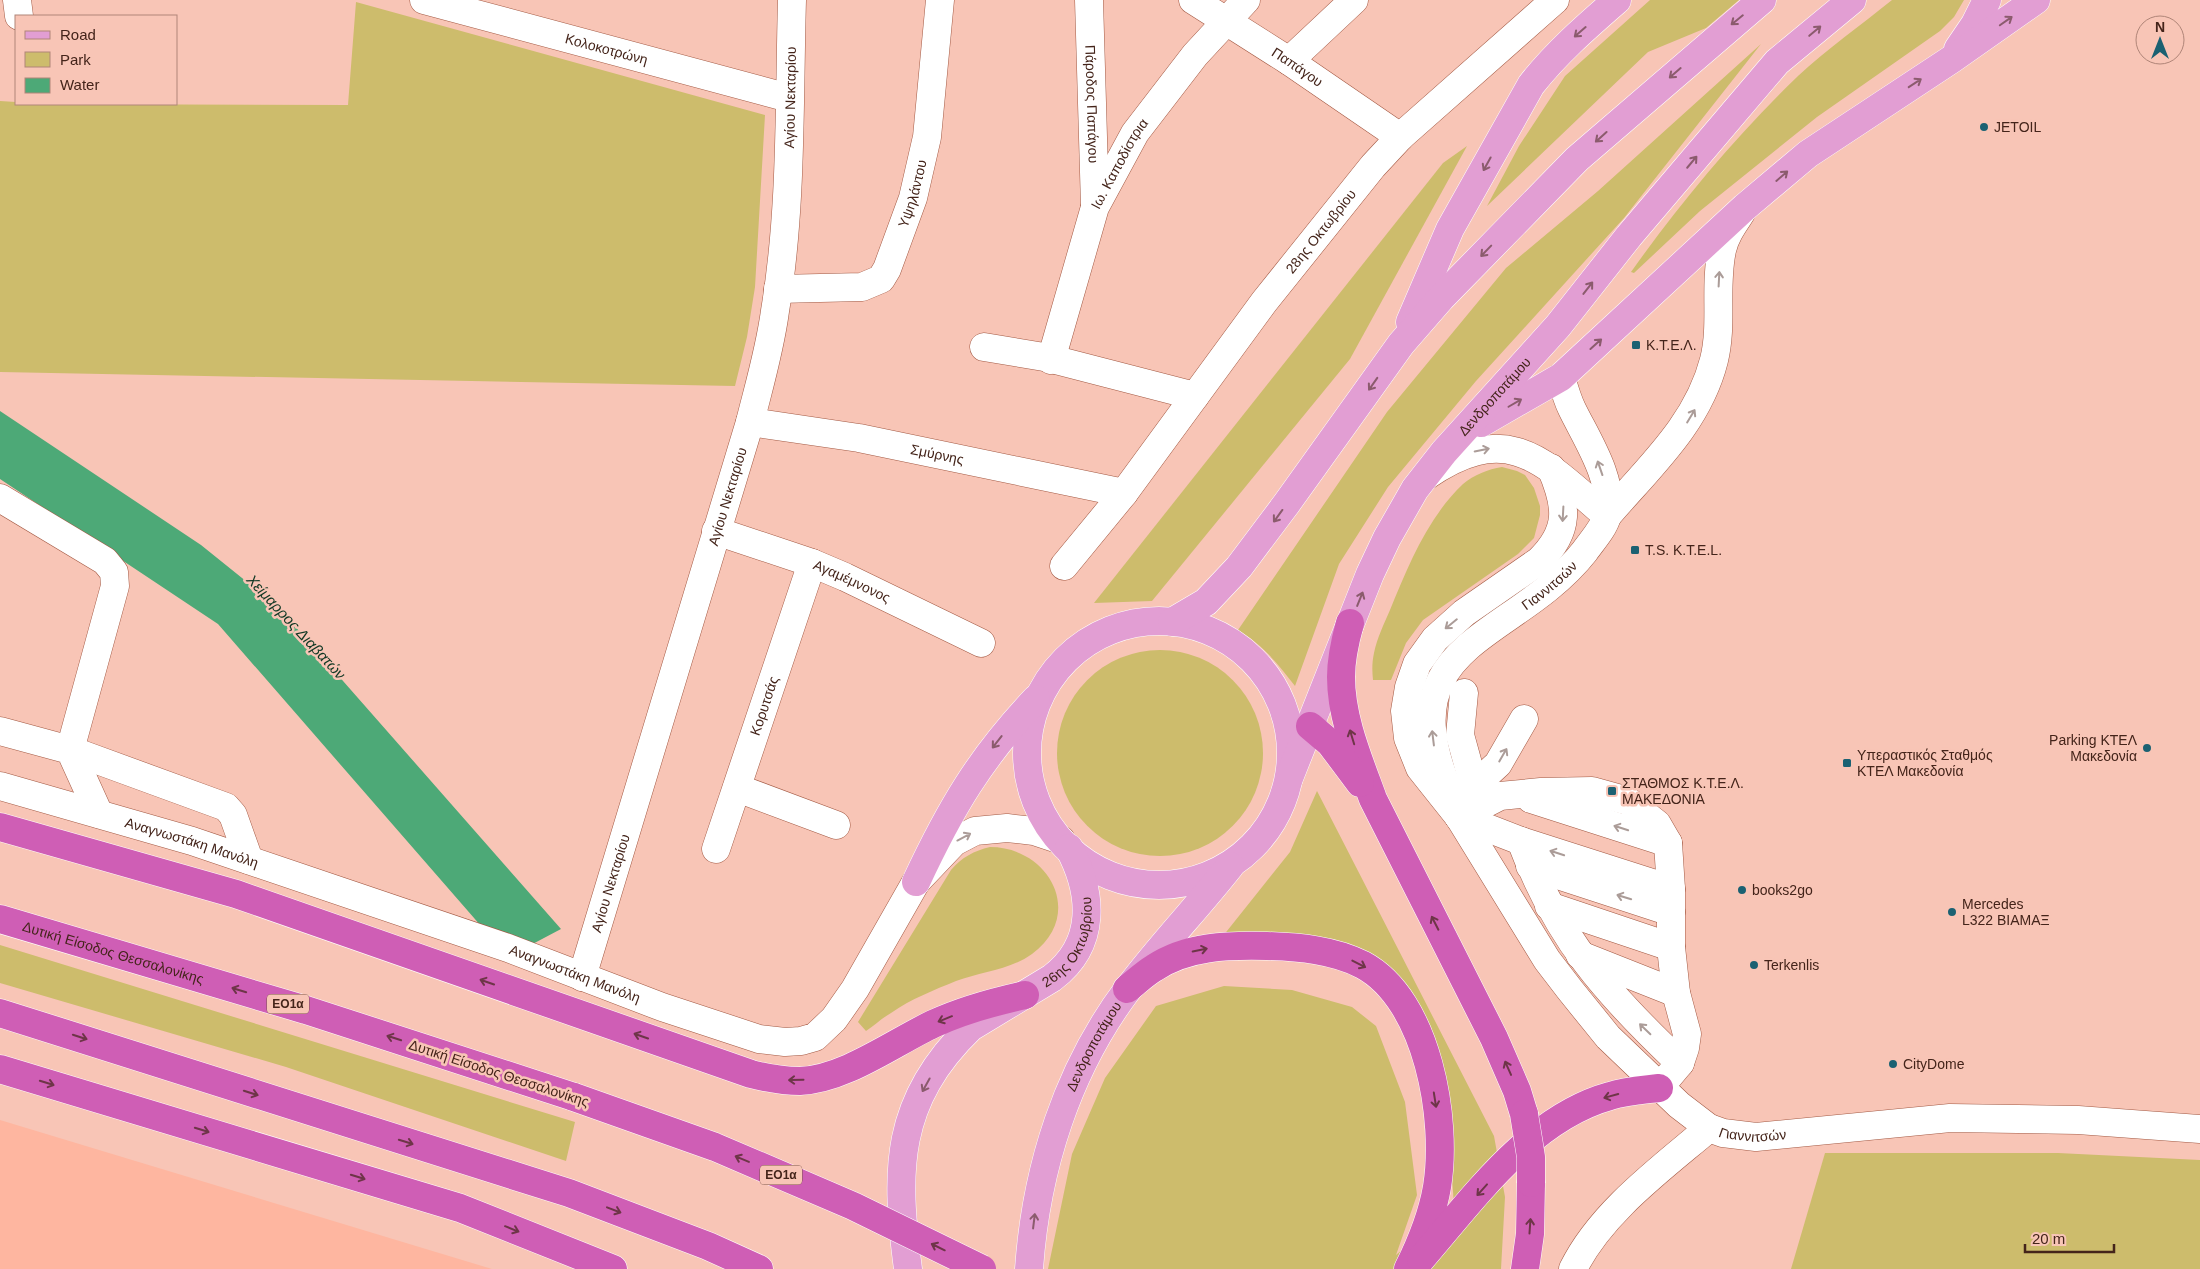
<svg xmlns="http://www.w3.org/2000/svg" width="2200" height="1269" font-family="Arial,sans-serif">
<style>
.built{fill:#feb6a0}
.green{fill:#cdbc6c}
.water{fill:#4da977}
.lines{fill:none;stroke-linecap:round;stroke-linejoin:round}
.minor-casing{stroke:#a35943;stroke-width:29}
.major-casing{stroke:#fff;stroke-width:29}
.highway-casing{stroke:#fff;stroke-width:29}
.minor{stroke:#fff;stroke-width:28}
.major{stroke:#e29ed3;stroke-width:28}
.highway{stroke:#cf5eb5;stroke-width:28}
.highway-bridge-casing{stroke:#fff;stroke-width:29;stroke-linecap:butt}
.highway-bridge{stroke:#cf5eb5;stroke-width:28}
.oneway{stroke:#8b5b6d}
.oneway2{stroke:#ab9c98}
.oneway3{stroke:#6e3548}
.poi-dot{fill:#1b6172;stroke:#f8c5b6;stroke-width:2}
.labels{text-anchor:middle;stroke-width:5;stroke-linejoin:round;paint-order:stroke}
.shield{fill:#f8c5b6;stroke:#7a5449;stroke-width:1}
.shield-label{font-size:12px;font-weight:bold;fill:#44241a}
.street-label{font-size:14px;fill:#44241a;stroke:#f8c5b6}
.poi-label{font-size:14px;fill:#44241a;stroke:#f8c5b6;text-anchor:start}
.water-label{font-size:15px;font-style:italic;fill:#113824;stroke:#f8c5b6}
</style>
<rect width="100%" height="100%" fill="#f8c5b6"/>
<polygon class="built" points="0,1120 492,1269 0,1269"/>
<g class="green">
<polygon points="1650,0 1739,0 1706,28 1648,52 1487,206 1519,146 1565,76"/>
<path d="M1892,0H1964L1954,17L1940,31L1817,117L1700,211L1634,273L1631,272C1680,203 1737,135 1798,76C1827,49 1861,25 1892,0Z"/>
<polygon points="356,2 765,115 755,287 747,337 735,386 0,372 0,101 16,102 16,104 348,105"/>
<path d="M1761,44L1624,218L1476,381L1388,487L1339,564L1295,686C1278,664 1262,644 1238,630L1387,412L1506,268L1598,191Z"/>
<polygon points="1467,146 1350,359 1152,601 1094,603 1443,163"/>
<path d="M1502,467L1517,471L1525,475L1534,488L1540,506V515L1534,538L1518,554L1423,620L1406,643L1391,680H1373C1372,671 1372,662 1374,653C1377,638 1384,624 1390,610C1408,566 1428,517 1463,484C1474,475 1488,469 1502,467Z"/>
<circle cx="1160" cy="753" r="103"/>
<polygon points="1317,791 1494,1136 1505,1197 1501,1269 1048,1269 1072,1154 1105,1078 1156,1006 1224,986 1292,990 1352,1007 1376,1026 1405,1102 1417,1195 1396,1255 1454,1205 1446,1097 1406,989 1223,936 1290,852"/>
<path d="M990,847C1049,847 1086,914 1032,954C1010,970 981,972 956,981C934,990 911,999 891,1013C882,1018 875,1025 866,1031L858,1022L951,870C962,857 974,851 990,847Z"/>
<polygon points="0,945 575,1122 566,1161 286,1067 0,983"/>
<polygon points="1825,1153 2058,1153 2200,1160 2200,1269 1791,1269"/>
</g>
<polygon class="water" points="0,411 201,545 278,607 561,929 508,957 218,624 0,479"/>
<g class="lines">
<g class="minor-casing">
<g id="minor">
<polyline points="17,0 19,16"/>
<path id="s1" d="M424,0L789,98"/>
<path id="s2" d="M1089,0L1095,206"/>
<path id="s3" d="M1193,0L1289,61L1400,137"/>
<polyline points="1289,61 1354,0"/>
<path id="s4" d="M778,289L862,287L881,279L887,269L913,198L927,137L940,0"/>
<polyline points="984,347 1044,357 1195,396"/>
<path id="s5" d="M1051,360L1095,207L1135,133L1195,55L1246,0"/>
<path id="s6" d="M750,422L859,438L1124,493"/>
<path id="s7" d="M1551,468C1567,505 1571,530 1539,561L1464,613L1435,639L1417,664L1409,687L1405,711L1408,738L1420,768L1459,817L1547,960L1570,990L1608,1037L1679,1105L1709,1128L1723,1133L1756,1137L1950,1118L2078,1120L2200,1129"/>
<path d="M1426,476C1509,419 1543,461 1607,516"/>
<polyline points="0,498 105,561 114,572 115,586 70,750 226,807 233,815 249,860"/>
<path d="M1607,516C1648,468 1698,424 1714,360C1723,324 1714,287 1722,250C1725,236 1733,225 1741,213"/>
<path id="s8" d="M716,531L812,563L845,577L981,643"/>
<path id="s9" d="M1064,566L1124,493L1264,302L1373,166L1400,137L1555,0"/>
<polyline points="1464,693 1460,735 1474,786"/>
<polyline points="0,731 70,750 99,814"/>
<path id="s10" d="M0,786L192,841L508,948L662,1007L759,1039L785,1042L801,1041L815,1037L834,1019L855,989L916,882L954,842L975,831L1007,828L1034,831L1061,840"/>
<polyline points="737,788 836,825"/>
<path id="s11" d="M1449,792C1385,640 1513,642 1585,551C1592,541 1604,528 1607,516C1615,481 1586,438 1572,409C1567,399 1564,388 1561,377"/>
<polyline points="1531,799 1668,843"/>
<polyline points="1459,817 1500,796 1541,792 1592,791 1628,801 1657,824 1668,843 1671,889 1671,947 1676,993 1687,1034 1685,1048 1680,1063 1659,1088"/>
<polyline points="1459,817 1521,841 1671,889"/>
<polyline points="1459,817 1474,786 1498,764 1524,719"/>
<path d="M1521,841C1557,938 1606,993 1680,1063"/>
<path id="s12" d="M716,849L812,563"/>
<polyline points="1530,866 1671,912"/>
<polyline points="1549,906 1671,947"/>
<polyline points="1580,955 1676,993"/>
<path id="s13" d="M582,977L750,422C759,386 770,349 775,311C792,209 789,104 792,0"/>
<path d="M1573,1269C1601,1212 1662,1168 1709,1128"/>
</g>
</g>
<g class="major-casing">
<g id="major">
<polyline points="1958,49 1975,24 1987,0"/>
<path d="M1410,322L1450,229L1531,85C1556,53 1586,27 1617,0"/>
<polyline points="1481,423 1561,377 1745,207 1808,154 1952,59 2036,0"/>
<circle cx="1159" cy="753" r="132"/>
<polyline points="1172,622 1206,602 1239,567 1287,503 1401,344 1441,298 1577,159 1762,0"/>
<path id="s14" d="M1289,778L1370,574L1387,538L1415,489L1444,452L1558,326L1629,236L1777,62L1852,0"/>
<path d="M916,882C950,809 980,758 1036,699"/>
<path id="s15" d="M908,1269C895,1171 894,1101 971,1027L1052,978C1097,944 1093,893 1069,848"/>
<path id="s16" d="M1029,1269C1036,1169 1067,1070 1128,989C1160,946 1197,908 1230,866"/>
</g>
</g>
<g class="highway-casing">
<g id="highway">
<path d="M1350,623C1345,641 1341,658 1341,677C1341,719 1359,760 1373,799L1494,1038L1517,1091L1524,1114"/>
<polyline points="1310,726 1330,743 1360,783"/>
<path d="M0,827L236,894L751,1074C767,1078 783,1081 800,1081C845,1079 893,1043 933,1024C963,1010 993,1002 1025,995"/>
<path id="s17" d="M0,919L306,1010L574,1097"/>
<path d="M1127,989C1136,982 1144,974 1154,968C1187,946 1228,945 1267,946C1299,947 1334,950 1363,965C1428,1000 1448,1120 1437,1187C1432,1216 1421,1243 1408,1269"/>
<polyline points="0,1013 569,1193 708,1246 759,1269"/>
<polyline points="0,1069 460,1208 613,1269"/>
<path d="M1421,1259C1473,1199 1530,1118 1610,1096C1626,1091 1643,1090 1659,1088"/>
<polyline points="1525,1269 1530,1234 1531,1183"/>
</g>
</g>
<use href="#minor" class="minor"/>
<use href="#major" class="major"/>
<use href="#highway" class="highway"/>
<g class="highway-bridge-casing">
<g id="highway-bridge">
<polyline points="574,1097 715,1147 853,1206 982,1269"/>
<polyline points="1524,1114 1531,1157 1531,1183"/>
</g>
</g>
<use href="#highway-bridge" class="highway-bridge"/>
</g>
<defs><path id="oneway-shaft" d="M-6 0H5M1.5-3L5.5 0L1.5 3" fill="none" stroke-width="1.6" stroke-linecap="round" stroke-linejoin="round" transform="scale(1.25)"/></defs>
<g class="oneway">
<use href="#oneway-shaft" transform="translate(1737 20) rotate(141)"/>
<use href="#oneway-shaft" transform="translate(2006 21) rotate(-35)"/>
<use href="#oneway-shaft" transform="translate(1815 31) rotate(-40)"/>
<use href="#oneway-shaft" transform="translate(1580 32) rotate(139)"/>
<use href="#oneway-shaft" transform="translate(1675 73) rotate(139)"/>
<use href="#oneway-shaft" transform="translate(1915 83) rotate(-33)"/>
<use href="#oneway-shaft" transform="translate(1601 137) rotate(138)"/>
<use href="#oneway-shaft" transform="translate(1692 162) rotate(-50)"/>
<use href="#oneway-shaft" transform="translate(1487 164) rotate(119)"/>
<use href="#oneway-shaft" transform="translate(1782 176) rotate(-41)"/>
<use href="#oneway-shaft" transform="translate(1486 251) rotate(134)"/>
<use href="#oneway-shaft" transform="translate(1588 288) rotate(-52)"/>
<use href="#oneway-shaft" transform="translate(1596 344) rotate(-42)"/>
<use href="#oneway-shaft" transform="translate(1373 384) rotate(125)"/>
<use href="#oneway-shaft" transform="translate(1515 403) rotate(-30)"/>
<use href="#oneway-shaft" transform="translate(1278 516) rotate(126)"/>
<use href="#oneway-shaft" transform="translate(1360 599) rotate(-68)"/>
<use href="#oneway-shaft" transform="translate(997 742) rotate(128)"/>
<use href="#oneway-shaft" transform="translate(926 1085) rotate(119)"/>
<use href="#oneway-shaft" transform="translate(1034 1221) rotate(-83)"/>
</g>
<g class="oneway2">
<use href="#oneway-shaft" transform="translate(1719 279) rotate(-87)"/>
<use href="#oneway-shaft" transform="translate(1691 416) rotate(-59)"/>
<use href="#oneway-shaft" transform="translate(1482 450) rotate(-11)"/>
<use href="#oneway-shaft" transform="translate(1600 468) rotate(-109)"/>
<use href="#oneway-shaft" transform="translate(1563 514) rotate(93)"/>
<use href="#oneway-shaft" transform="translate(1451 624) rotate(141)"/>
<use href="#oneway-shaft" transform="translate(1433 738) rotate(-97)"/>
<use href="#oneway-shaft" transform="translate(1503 755) rotate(-60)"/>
<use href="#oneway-shaft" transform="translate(1621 828) rotate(-162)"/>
<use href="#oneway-shaft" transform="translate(964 837) rotate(-28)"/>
<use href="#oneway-shaft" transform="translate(1557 853) rotate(-162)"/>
<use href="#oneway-shaft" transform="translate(1624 897) rotate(-163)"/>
<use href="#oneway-shaft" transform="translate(1645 1029) rotate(-136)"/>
</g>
<g class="oneway3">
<use href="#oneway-shaft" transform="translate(1352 737) rotate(-107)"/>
<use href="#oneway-shaft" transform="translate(1435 923) rotate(-117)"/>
<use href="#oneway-shaft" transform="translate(1200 950) rotate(-12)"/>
<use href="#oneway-shaft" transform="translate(1359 964) rotate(27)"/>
<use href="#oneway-shaft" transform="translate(487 982) rotate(-161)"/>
<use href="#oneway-shaft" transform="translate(239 990) rotate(-163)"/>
<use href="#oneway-shaft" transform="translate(945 1019) rotate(158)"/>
<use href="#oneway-shaft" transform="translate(641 1036) rotate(-161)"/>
<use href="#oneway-shaft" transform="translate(80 1037) rotate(18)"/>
<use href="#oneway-shaft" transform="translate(394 1038) rotate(-162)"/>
<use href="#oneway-shaft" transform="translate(1508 1068) rotate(-114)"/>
<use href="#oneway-shaft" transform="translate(796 1080) rotate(179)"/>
<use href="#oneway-shaft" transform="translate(47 1083) rotate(17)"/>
<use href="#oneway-shaft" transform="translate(251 1093) rotate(18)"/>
<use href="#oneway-shaft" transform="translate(1611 1096) rotate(165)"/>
<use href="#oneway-shaft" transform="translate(1435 1100) rotate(81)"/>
<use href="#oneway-shaft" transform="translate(202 1130) rotate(17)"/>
<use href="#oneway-shaft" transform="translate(406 1142) rotate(17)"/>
<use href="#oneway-shaft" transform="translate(742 1159) rotate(-157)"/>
<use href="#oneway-shaft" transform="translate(358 1177) rotate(17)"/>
<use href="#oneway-shaft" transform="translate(1482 1190) rotate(132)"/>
<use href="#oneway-shaft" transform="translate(614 1210) rotate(21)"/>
<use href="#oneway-shaft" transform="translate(1530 1226) rotate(-86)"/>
<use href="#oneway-shaft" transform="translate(512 1229) rotate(22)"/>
<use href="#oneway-shaft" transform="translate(938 1247) rotate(-154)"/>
</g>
<g class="poi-dot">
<circle cx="1984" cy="127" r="5"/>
<rect x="1631" y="340" width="10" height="10" rx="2.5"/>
<rect x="1630" y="545" width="10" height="10" rx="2.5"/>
<circle cx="2147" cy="748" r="5"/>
<rect x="1842" y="758" width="10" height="10" rx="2.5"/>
<rect x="1607" y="786" width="10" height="10" rx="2.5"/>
<circle cx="1742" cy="890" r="5"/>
<circle cx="1952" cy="912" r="5"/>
<circle cx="1754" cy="965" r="5"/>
<circle cx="1893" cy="1064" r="5"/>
</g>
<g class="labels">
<g class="shield">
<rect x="267" y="994.5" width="42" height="19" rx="4"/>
<rect x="760" y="1165.5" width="42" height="19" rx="4"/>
</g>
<g class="shield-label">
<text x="288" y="1008">ΕΟ1α</text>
<text x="781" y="1179">ΕΟ1α</text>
</g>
<g class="street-label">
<text dy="5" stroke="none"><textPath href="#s1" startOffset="189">Κολοκοτρώνη</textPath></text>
<text dy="5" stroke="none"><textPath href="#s3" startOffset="124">Παπάγου</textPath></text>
<text dy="5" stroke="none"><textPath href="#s13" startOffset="908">Αγίου Νεκταρίου</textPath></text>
<text dy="5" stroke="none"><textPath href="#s2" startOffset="104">Πάροδος Παπάγου</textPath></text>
<text dy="5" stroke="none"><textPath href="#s5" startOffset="209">Ιω. Καποδίστρια</textPath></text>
<text dy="5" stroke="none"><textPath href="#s4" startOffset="196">Υψηλάντου</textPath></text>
<text dy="5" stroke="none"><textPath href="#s9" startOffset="422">28ης Οκτωβρίου</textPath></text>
<text dy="5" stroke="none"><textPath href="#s14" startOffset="438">Δενδροποτάμου</textPath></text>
<text dy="5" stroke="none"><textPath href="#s6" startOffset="190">Σμύρνης</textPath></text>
<text dy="5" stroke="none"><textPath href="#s13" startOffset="502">Αγίου Νεκταρίου</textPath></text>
<text dy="5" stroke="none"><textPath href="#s8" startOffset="145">Αγαμέμνονος</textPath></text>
<text dy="5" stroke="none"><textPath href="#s11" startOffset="261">Γιαννιτσών</textPath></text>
<text dy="5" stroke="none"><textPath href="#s12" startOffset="151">Κορυτσάς</textPath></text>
<text dy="5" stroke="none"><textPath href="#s10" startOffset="200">Αναγνωστάκη Μανόλη</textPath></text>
<text dy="5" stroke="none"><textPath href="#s13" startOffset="98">Αγίου Νεκταρίου</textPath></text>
<text dy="5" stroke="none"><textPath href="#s15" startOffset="398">26ης Οκτωβρίου</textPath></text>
<text dy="5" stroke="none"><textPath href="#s17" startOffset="118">Δυτική Είσοδος Θεσσαλονίκης</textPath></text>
<text dy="5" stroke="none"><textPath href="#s10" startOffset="605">Αναγνωστάκη Μανόλη</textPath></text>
<text dy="5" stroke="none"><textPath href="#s16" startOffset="234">Δενδροποτάμου</textPath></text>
<text transform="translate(499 1073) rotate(18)" y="5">Δυτική Είσοδος Θεσσαλονίκης</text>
<text dy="5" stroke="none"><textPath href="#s7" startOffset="881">Γιαννιτσών</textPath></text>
</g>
<g class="poi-label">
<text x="1994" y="132">JETOIL</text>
<text x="1646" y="350">Κ.Τ.Ε.Λ.</text>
<text x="1645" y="555">T.S. K.T.E.L.</text>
<text x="2137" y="745" text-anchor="end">Parking ΚΤΕΛ<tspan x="2137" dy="16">Μακεδονία</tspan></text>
<text x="1857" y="760">Υπεραστικός Σταθμός<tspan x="1857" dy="16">ΚΤΕΛ Μακεδονία</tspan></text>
<text x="1622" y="788">ΣΤΑΘΜΟΣ Κ.Τ.Ε.Λ.<tspan x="1622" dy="16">ΜΑΚΕΔΟΝΙΑ</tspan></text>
<text x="1752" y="895">books2go</text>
<text x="1962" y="909">Mercedes<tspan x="1962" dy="16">L322 ΒΙΑΜΑΞ</tspan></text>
<text x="1764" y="970">Terkenlis</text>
<text x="1903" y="1069">CityDome</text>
</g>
<g class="water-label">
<text transform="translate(296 627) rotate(47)" y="5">Χείμαρρος Διαβατών</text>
</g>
</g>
<rect x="15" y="15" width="162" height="90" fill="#f8c5b6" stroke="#b08578"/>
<rect x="25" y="31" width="25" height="8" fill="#e29ed3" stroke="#b08578"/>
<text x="60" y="40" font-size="15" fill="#44241a">Road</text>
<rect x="25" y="52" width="25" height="15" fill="#cdbc6c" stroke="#b08578"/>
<text x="60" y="65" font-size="15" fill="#44241a">Park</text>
<rect x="25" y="78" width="25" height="15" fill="#4da977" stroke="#b08578"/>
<text x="60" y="90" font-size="15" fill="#44241a">Water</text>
<g transform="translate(2160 40)"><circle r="24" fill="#f8c5b6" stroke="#b08578"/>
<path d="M0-4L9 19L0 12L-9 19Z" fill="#1b6172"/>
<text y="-8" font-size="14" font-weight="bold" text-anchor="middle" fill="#44241a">N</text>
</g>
<path d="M2025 1244v8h89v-8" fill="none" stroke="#44241a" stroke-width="2.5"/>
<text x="2032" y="1244" font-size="15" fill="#44241a" stroke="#f8c5b6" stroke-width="4" paint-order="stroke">20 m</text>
</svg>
